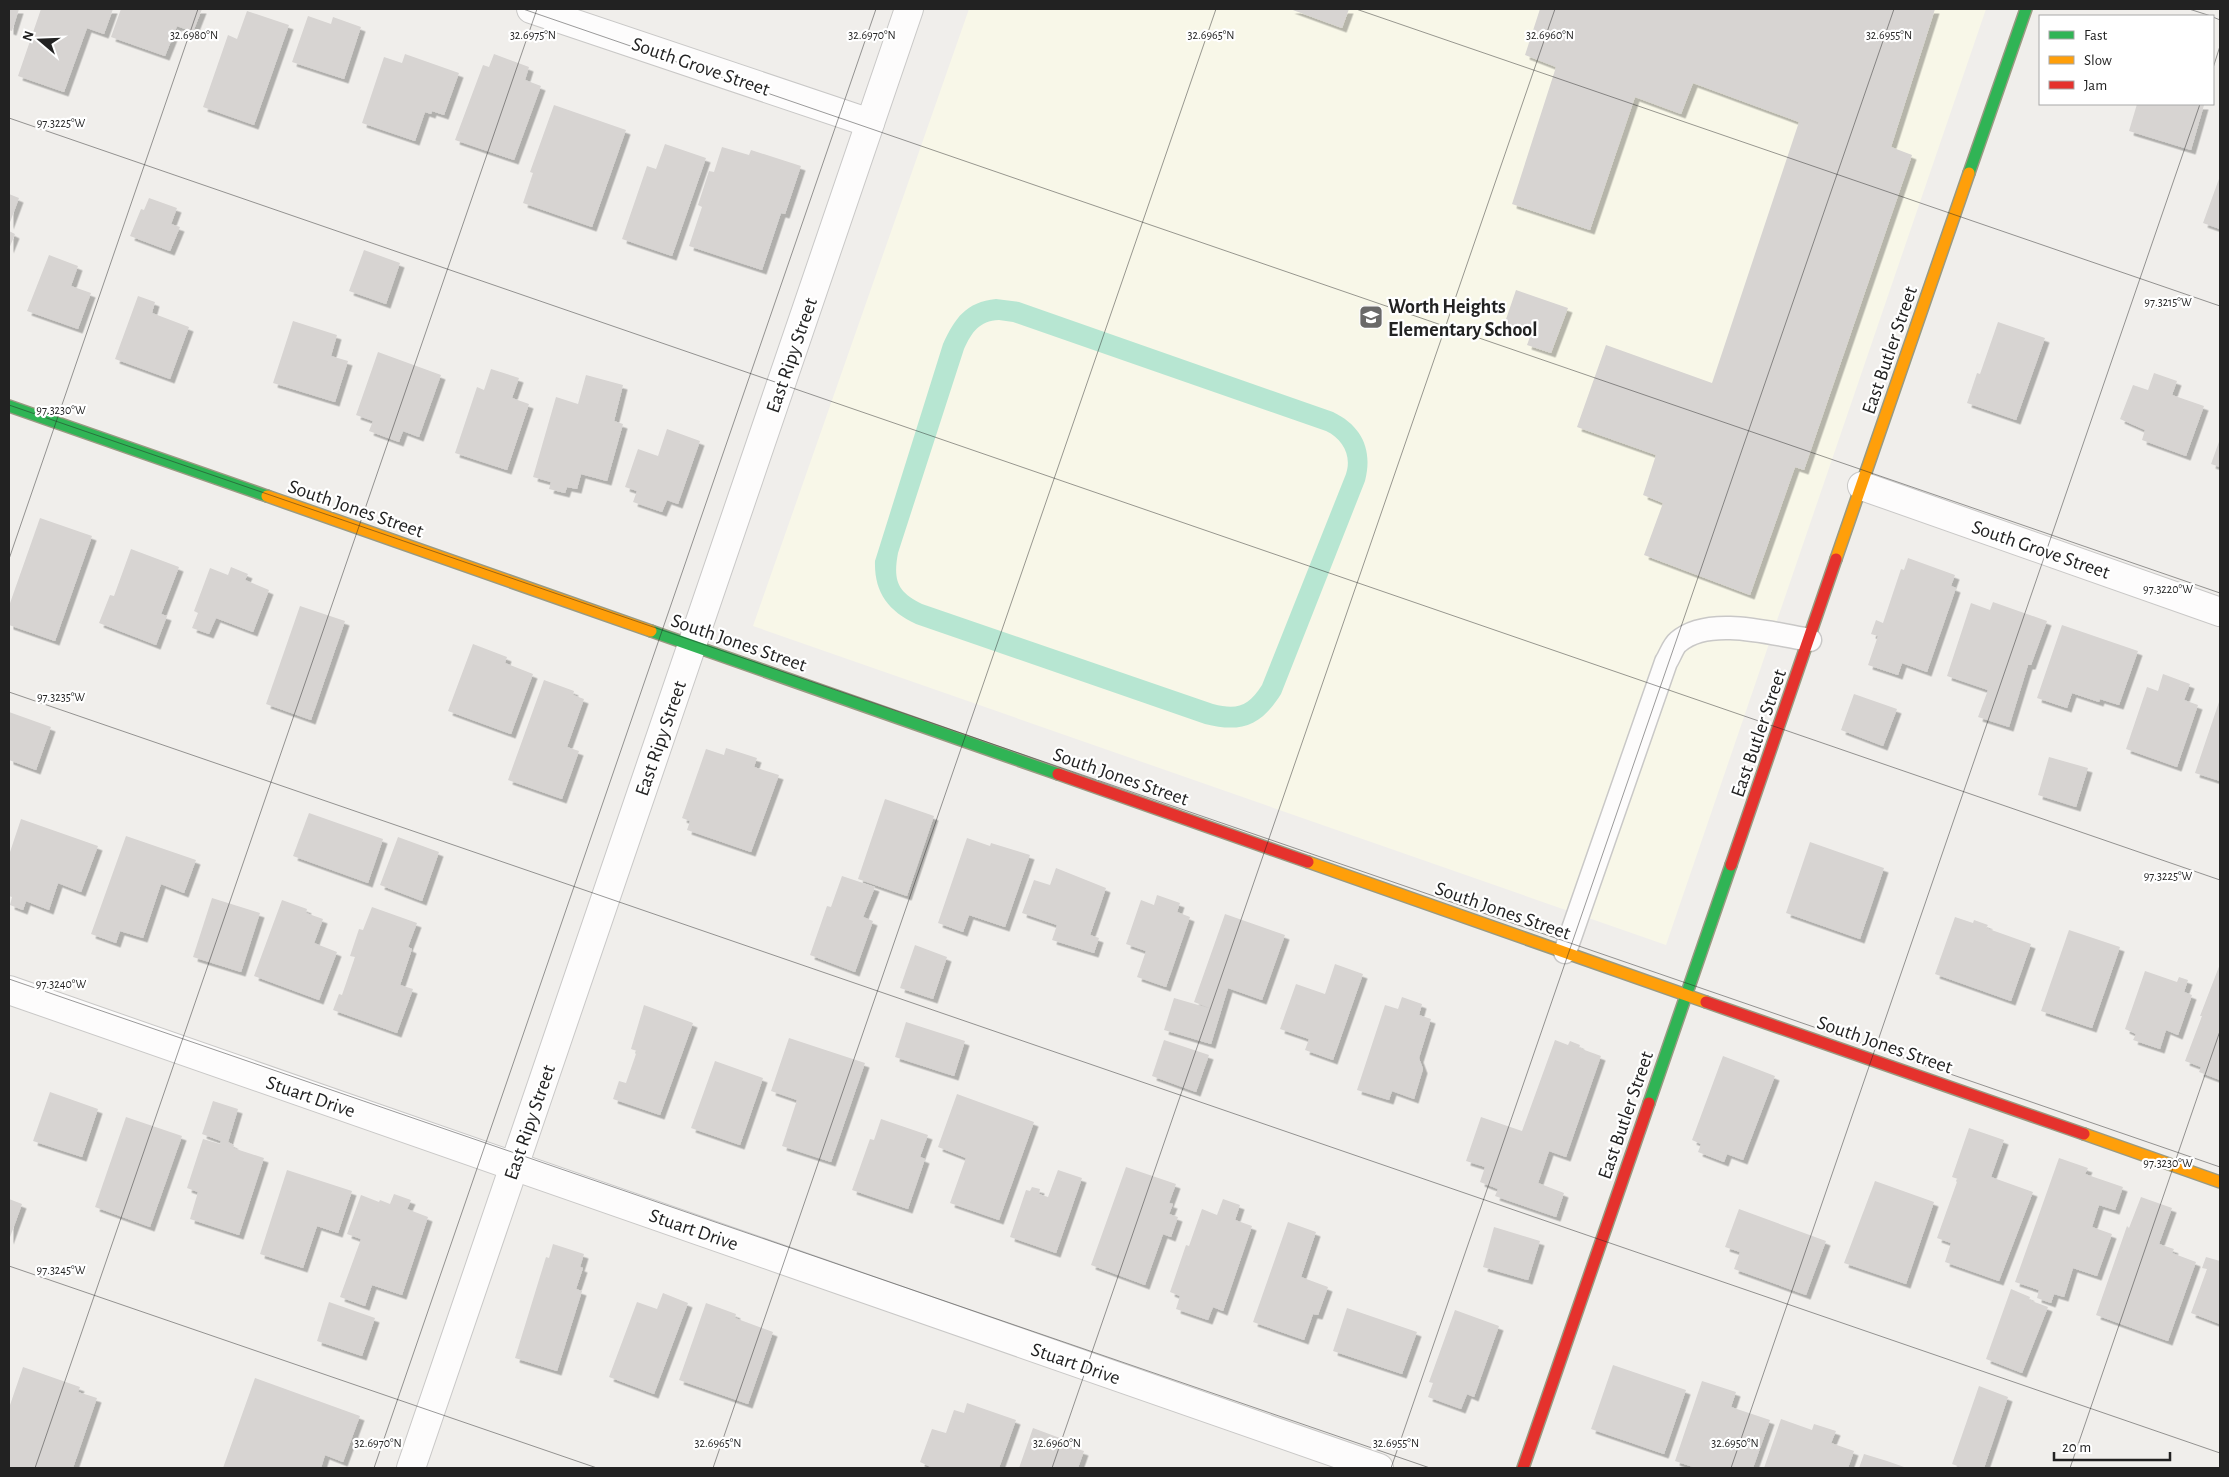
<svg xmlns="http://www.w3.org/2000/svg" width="2229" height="1477" font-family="'Alegreya Sans',sans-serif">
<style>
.education{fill:#f8f7e8}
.pitch{fill:#b7e6d2;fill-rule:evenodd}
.building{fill:#d7d4d2;filter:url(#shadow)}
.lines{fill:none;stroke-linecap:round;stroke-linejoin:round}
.lane-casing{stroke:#c9c8c7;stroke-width:25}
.street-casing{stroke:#c9c8c7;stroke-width:30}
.fast-casing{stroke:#999a82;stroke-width:14}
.slow-casing{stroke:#999a82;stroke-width:14}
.jam-casing{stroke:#999a82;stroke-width:14}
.lane{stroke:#fdfcfc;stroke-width:22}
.street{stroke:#fdfcfc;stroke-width:28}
.fast{stroke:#30b455;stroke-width:11}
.slow{stroke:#ff9f0a;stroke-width:11}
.jam{stroke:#e5322d;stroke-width:11}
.ticks{fill:none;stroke:#222;stroke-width:1;stroke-opacity:0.45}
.labels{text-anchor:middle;stroke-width:4.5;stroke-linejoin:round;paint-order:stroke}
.street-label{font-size:20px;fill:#222;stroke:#fff}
.poi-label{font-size:20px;font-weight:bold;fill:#222;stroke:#fff;text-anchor:start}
.ticks-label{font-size:12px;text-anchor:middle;fill:#222;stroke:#fff;stroke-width:4.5;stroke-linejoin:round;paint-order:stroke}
</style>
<defs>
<filter id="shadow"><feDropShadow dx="4.5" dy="4.5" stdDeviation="0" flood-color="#0004"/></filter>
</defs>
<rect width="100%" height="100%" fill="#f0eeeb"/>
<polygon class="education" points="969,9 1986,9 1666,945 753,626"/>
<path class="pitch" d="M996,299L1019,302L1333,412C1362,426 1373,450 1365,481L1281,694C1261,726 1241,733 1205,724L916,624C888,611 874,592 875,561L943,344C955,318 966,302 996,299ZM999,320L1013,322L1326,431C1343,439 1352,456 1346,474L1262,685C1248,707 1237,710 1213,704L922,604C897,592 893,580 898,553L964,349C972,332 979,321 999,320Z"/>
<g class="building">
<polygon points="9,9 19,9 12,31 9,30"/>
<polygon points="41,9 113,9 104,34 87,28 64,92 18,76"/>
<polygon points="121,9 202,9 193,32 177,26 165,56 111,37"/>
<polygon points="1290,9 1349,9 1342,28"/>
<polygon points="1540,9 1935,9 1891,147 1912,155 1804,470 1795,467 1750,595 1644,555 1663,503 1643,495 1656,455 1577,427 1606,345 1712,383 1799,122 1693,83 1681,114 1635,97 1590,230 1512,204 1556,67 1525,55"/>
<polygon points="247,11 289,25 254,125 203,107 228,35 237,39"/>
<polygon points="308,16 331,24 333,17 361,27 344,79 292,62"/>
<polygon points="405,54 459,73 444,115 432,111 431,114 425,112 415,141 362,123 384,57 402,63"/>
<polygon points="494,54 529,67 525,80 541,86 514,160 455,140 483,65 489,67"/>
<polygon points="2137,104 2204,105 2191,150 2129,131"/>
<polygon points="554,105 626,130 592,227 523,203 533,173 530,172"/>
<polygon points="665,144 706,158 672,256 622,239 647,166 656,169"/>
<polygon points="722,147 749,155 751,150 801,166 785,214 781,213 762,270 689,246 702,207 698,205 709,171 714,172"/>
<polygon points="2220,176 2220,229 2203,223"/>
<polygon points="9,194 19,198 9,225"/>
<polygon points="149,198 177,208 171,224 180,227 170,251 130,236 141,209 144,210"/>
<polygon points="9,231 15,234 9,249"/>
<polygon points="364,250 400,263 386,304 349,291"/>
<polygon points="49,255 78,266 71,286 91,293 78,329 27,311"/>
<polygon points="1516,290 1568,308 1551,353 1527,345 1531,334 1504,325"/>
<polygon points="138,296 155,302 152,313 189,327 170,379 115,359"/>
<polygon points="293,321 337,335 331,356 348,361 335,402 273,383"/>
<polygon points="1998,322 2045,338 2016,420 1967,403 1977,373 1980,374"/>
<polygon points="378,352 441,375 419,437 403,431 399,442 369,431 373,421 356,415"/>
<polygon points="491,369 519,378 512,398 529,404 507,470 455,453 477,387 484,390"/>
<polygon points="2154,373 2177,381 2172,395 2204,406 2186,456 2142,440 2145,430 2120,419 2133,385 2148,390"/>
<polygon points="586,375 623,385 614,421 623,424 607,481 581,474 577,489 567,487 565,493 549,489 551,482 533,477 556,397 578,404"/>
<polygon points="667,429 700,441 678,504 667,500 662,512 633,502 637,491 625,487 638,449 658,456"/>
<polygon points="2220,439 2220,467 2211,464"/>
<polygon points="40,518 92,536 55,641 9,625 9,606"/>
<polygon points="131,549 179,567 161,614 167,616 156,645 99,623 110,595 114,596"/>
<polygon points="1908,558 1955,575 1951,586 1956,588 1927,672 1902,663 1898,675 1868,665 1878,636 1871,634 1876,620 1883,623 1901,569 1904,570"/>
<polygon points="231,567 248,574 245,580 269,590 253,632 216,618 209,634 192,628 198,613 194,611 210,568 228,575"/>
<polygon points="1993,602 2047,621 2031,665 2028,665 2009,727 1978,717 1988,690 1947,676 1971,603 1990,610"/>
<polygon points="300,606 345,621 311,720 266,704"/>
<polygon points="2062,625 2138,651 2119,705 2100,699 2099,702 2072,693 2067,708 2037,698"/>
<polygon points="473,644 507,657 505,663 533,674 511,734 448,711"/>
<polygon points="2163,674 2190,684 2184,700 2198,705 2177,767 2126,749 2147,687 2158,691"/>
<polygon points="544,680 574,691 573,695 584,699 567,747 579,751 562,799 508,780"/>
<polygon points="1854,694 1897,709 1883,746 1841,730"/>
<polygon points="2220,699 2220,781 2195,773"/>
<polygon points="9,712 51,727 36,770 9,760"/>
<polygon points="726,748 757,758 754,767 779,775 751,852 687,830 690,821 682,818 706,749 724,755"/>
<polygon points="2049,757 2088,768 2076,807 2038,795"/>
<polygon points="885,799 934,816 907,896 858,879"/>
<polygon points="309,813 383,839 368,883 293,856"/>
<polygon points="21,819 98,846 81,892 58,883 49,910 26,901 23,910 10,905 12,897 9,896 9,855"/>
<polygon points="126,836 196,860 184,893 161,884 143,938 120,931 116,943 91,934"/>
<polygon points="398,837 439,852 422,901 380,885"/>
<polygon points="967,838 990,846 991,843 1030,855 1005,927 969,915 963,932 938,923"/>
<polygon points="1810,842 1884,868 1860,939 1786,913"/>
<polygon points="1056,868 1106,888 1090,935 1099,938 1094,953 1052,940 1057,925 1022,913 1034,880 1050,885"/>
<polygon points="842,876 875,887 863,917 873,921 855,972 810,955 827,906 831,907"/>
<polygon points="1157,895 1180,903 1177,912 1190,917 1166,987 1137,977 1146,951 1126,944 1141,900 1154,905"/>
<polygon points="212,898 260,913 241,972 193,957"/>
<polygon points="282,900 307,909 306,913 323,919 314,943 337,952 319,1000 254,976"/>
<polygon points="372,907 417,923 408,947 412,949 400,985 413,989 397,1033 333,1010 339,994 342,995 355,957 350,956 359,929 363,930"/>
<polygon points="1225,914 1285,935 1262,1000 1228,988 1211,1044 1164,1030 1174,998 1212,1009 1194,1002"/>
<polygon points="1955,917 1973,923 1974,920 1988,925 1986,928 2031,944 2011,1001 1935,974"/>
<polygon points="2069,930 2120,947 2092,1028 2041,1011"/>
<polygon points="915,945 947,957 933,999 900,988"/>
<polygon points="1335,964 1363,974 1333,1060 1305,1050 1309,1039 1280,1029 1296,984 1325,994"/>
<polygon points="2220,964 2220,1080 2199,1072 2201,1067 2185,1061 2202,1016 2200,1016"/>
<polygon points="2145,971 2177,982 2179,977 2188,980 2184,992 2192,995 2178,1035 2166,1030 2160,1049 2133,1040 2136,1034 2125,1029"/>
<polygon points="1402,997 1422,1004 1419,1015 1431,1019 1419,1058 1423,1069 1414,1099 1392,1091 1389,1100 1357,1090 1385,1005 1398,1009"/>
<polygon points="644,1005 693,1023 660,1115 613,1099 619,1081 626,1083 637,1051 631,1049"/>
<polygon points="906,1022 965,1041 954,1076 895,1057"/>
<polygon points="789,1038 865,1063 831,1162 782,1146 797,1100 771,1091"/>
<polygon points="1164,1040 1209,1055 1196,1092 1152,1076"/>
<polygon points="1555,1040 1568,1045 1570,1041 1580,1045 1579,1048 1601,1056 1566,1157 1549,1151 1538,1183 1564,1193 1556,1217 1495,1196 1498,1189 1480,1182 1485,1167 1466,1161 1481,1117 1522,1131"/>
<polygon points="1723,1056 1775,1076 1743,1160 1727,1154 1724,1162 1698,1152 1701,1144 1692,1140"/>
<polygon points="715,1061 763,1078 740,1145 691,1128"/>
<polygon points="50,1092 98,1109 82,1157 33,1141"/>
<polygon points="957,1094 1034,1122 999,1220 950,1203 966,1158 938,1147"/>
<polygon points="213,1101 238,1109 228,1142 234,1145 233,1148 264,1158 239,1235 190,1219 198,1192 187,1188 203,1139 220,1144 221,1141 202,1134"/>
<polygon points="126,1117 182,1136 150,1227 95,1207"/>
<polygon points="881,1119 928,1135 920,1157 925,1159 908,1209 852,1190 870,1139 874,1140"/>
<polygon points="1969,1128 2004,1140 1991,1177 2033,1192 1999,1281 1945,1262 1951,1243 1937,1238 1958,1179 1952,1177"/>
<polygon points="2059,1158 2088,1168 2085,1174 2123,1187 2115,1210 2099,1205 2092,1227 2112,1234 2097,1276 2073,1268 2064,1297 2054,1294 2051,1303 2037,1298 2039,1290 2015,1282"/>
<polygon points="1126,1167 1176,1184 1169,1203 1173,1204 1169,1214 1178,1217 1171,1237 1163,1234 1145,1285 1091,1265"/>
<polygon points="287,1170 352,1191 338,1233 317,1226 303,1268 260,1254"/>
<polygon points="1058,1170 1082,1178 1056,1253 1010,1237 1026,1190 1030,1191 1032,1187 1040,1189 1039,1194 1048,1197"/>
<polygon points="1875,1181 1934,1202 1906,1284 1844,1263"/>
<polygon points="394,1194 411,1200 407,1209 428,1217 402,1295 372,1285 365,1306 340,1297 361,1239 347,1234 361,1195 379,1202 380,1200 390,1204"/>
<polygon points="2141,1197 2172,1208 2159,1244 2174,1249 2172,1253 2196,1262 2168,1341 2096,1315 2127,1226 2129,1228"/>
<polygon points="9,1199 22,1204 9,1240"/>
<polygon points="1223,1199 1240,1205 1235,1220 1252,1226 1223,1311 1213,1307 1208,1320 1176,1309 1180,1296 1170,1292 1186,1245 1189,1246 1202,1209 1217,1215"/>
<polygon points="1739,1209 1826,1241 1806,1295 1734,1269 1740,1252 1725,1247"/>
<polygon points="1288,1222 1316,1232 1301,1277 1328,1287 1318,1315 1313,1314 1304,1340 1253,1322"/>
<polygon points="1494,1227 1540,1241 1528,1280 1483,1267"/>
<polygon points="553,1244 584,1254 580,1267 583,1268 576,1289 582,1291 557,1371 515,1358 546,1257 549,1258"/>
<polygon points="2206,1257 2220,1261 2220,1324 2191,1313 2207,1269 2202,1268"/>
<polygon points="2011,1289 2030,1297 2029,1300 2048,1307 2022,1373 1986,1359"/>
<polygon points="663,1293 688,1303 654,1394 609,1377 637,1302 657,1309"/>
<polygon points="329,1302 375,1318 362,1356 317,1341"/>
<polygon points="706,1303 736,1314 735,1318 773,1332 748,1404 679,1380"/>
<polygon points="1347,1308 1417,1332 1402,1374 1333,1351"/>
<polygon points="1455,1310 1499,1326 1474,1397 1467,1394 1461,1409 1428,1397 1433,1383 1429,1382"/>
<polygon points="1613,1365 1686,1390 1664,1454 1591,1429"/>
<polygon points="23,1367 80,1387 78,1392 97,1398 73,1468 9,1468 9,1408"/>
<polygon points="255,1378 360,1416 343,1462 325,1455 321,1468 223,1468"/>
<polygon points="1702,1381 1736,1392 1731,1407 1770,1420 1753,1468 1696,1468 1675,1461"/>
<polygon points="1979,1386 2008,1397 1984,1468 1963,1468 1952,1464"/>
<polygon points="967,1403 1016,1420 999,1468 933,1468 920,1462 932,1429 946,1433 954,1410 964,1413"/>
<polygon points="1781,1419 1812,1430 1814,1424 1836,1431 1831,1443 1854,1451 1848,1468 1764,1468"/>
<polygon points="1033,1428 1060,1438 1058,1443 1084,1451 1078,1468 1019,1468"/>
<polygon points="1864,1454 1887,1461 1907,1468 1859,1468"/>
</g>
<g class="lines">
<g class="lane-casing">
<path id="lane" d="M1565,952L1666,662C1670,656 1673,646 1678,642C1708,615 1774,634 1810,640"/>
</g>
<g class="street-casing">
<g id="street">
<polyline points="531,9 870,123"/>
<polyline points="1862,486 2220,612"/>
<polyline points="9,990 1379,1468"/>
<polyline points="411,1468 909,9"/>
</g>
</g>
<g class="fast-casing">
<g id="fast">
<polyline points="1969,173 2026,9"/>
<polyline points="9,406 267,496"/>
<polyline points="651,631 1058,774"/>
<polyline points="1649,1103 1731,865"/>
</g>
</g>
<g class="slow-casing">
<g id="slow">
<polyline points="267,496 651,631"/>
<polyline points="1836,559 1969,173"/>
<polyline points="1308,862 1706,1002"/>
<polyline points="2084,1134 2220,1182"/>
</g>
</g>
<g class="jam-casing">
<g id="jam">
<polyline points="1058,774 1308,862"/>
<polyline points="1731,865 1836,559"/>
<polyline points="1706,1002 2084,1134"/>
<polyline points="1523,1468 1649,1103"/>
</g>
</g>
<use href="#lane" class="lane"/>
<use href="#street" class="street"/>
<use href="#fast" class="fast"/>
<use href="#slow" class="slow"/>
<use href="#jam" class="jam"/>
</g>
<path class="ticks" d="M523,9L2220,593M1356,9L2220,306M2189,9L2211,16M2213,17L2220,20M2213,68L2220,46M9,118L2220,880M9,405L2220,1167M9,559L198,9M9,692L2220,1453M9,979L1430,1468M9,1266L597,1468M35,1468L537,9M374,1468L876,9M713,1468L1216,9M1052,1468L1555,9M1391,1468L1894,9M1731,1468L2200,104M2070,1468L2220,1031"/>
<defs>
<g id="school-square" transform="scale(1.25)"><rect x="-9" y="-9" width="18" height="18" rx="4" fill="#6a6968" stroke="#fff"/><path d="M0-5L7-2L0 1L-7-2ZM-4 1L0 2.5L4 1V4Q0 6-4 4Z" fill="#fff"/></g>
</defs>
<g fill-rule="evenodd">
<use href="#school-square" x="1371" y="317"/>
</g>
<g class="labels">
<g class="street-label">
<text transform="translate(701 66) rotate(19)" y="7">South Grove Street</text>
<text transform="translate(1889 350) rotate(-71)" y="7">East Butler Street</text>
<text transform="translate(791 355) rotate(-71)" y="7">East Ripy Street</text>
<text transform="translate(356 508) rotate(19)" y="7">South Jones Street</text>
<text transform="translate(2041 549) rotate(19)" y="7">South Grove Street</text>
<text transform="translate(739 642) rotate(19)" y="7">South Jones Street</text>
<text transform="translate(1758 733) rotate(-71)" y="7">East Butler Street</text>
<text transform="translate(660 738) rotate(-71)" y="7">East Ripy Street</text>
<text transform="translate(1121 776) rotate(19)" y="7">South Jones Street</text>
<text transform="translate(1503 910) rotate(19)" y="7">South Jones Street</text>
<text transform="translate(1885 1044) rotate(19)" y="7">South Jones Street</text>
<text transform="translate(311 1096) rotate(19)" y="7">Stuart Drive</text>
<text transform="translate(1625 1115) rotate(-71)" y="7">East Butler Street</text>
<text transform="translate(529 1122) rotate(-71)" y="7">East Ripy Street</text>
<text transform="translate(694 1229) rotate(19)" y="7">Stuart Drive</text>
<text transform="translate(1076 1363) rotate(19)" y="7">Stuart Drive</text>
</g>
<g class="poi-label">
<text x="1388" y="313">Worth Heights<tspan x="1388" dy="23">Elementary School</tspan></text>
</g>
</g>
<g class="ticks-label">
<text x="194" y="39">32.6980°N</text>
<text x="533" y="39">32.6975°N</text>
<text x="872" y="39">32.6970°N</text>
<text x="1211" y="39">32.6965°N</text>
<text x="1550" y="39">32.6960°N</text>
<text x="1889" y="39">32.6955°N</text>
<text x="61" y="127">97.3225°W</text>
<text x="2168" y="306">97.3215°W</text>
<text x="61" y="414">97.3230°W</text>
<text x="2168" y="593">97.3220°W</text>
<text x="61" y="701">97.3235°W</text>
<text x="2168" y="880">97.3225°W</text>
<text x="61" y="988">97.3240°W</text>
<text x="2168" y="1167">97.3230°W</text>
<text x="61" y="1274">97.3245°W</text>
<text x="378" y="1447">32.6970°N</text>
<text x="718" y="1447">32.6965°N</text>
<text x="1057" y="1447">32.6960°N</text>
<text x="1396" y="1447">32.6955°N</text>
<text x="1735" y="1447">32.6950°N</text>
</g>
<rect width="2229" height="1477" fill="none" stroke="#222222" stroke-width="20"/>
<rect x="2039" y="15" width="175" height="90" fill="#ffffff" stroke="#a7a7a7"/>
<rect x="2049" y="31" width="25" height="8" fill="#30b455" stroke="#a7a7a7"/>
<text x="2084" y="40" font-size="15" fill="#222222">Fast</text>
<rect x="2049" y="56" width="25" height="8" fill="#ff9f0a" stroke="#a7a7a7"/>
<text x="2084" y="65" font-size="15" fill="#222222">Slow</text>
<rect x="2049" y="81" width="25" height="8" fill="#e5322d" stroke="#a7a7a7"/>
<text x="2084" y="90" font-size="15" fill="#222222">Jam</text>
<g transform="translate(40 40) rotate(289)" stroke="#ffffff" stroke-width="4" paint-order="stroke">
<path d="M0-4L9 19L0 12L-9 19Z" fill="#222222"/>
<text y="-8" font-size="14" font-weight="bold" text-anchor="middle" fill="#222222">N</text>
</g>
<path d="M2054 1452v8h116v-8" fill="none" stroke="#222222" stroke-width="2.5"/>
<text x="2062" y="1452" font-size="15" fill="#222222" stroke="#ffffff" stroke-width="4" paint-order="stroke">20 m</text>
</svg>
